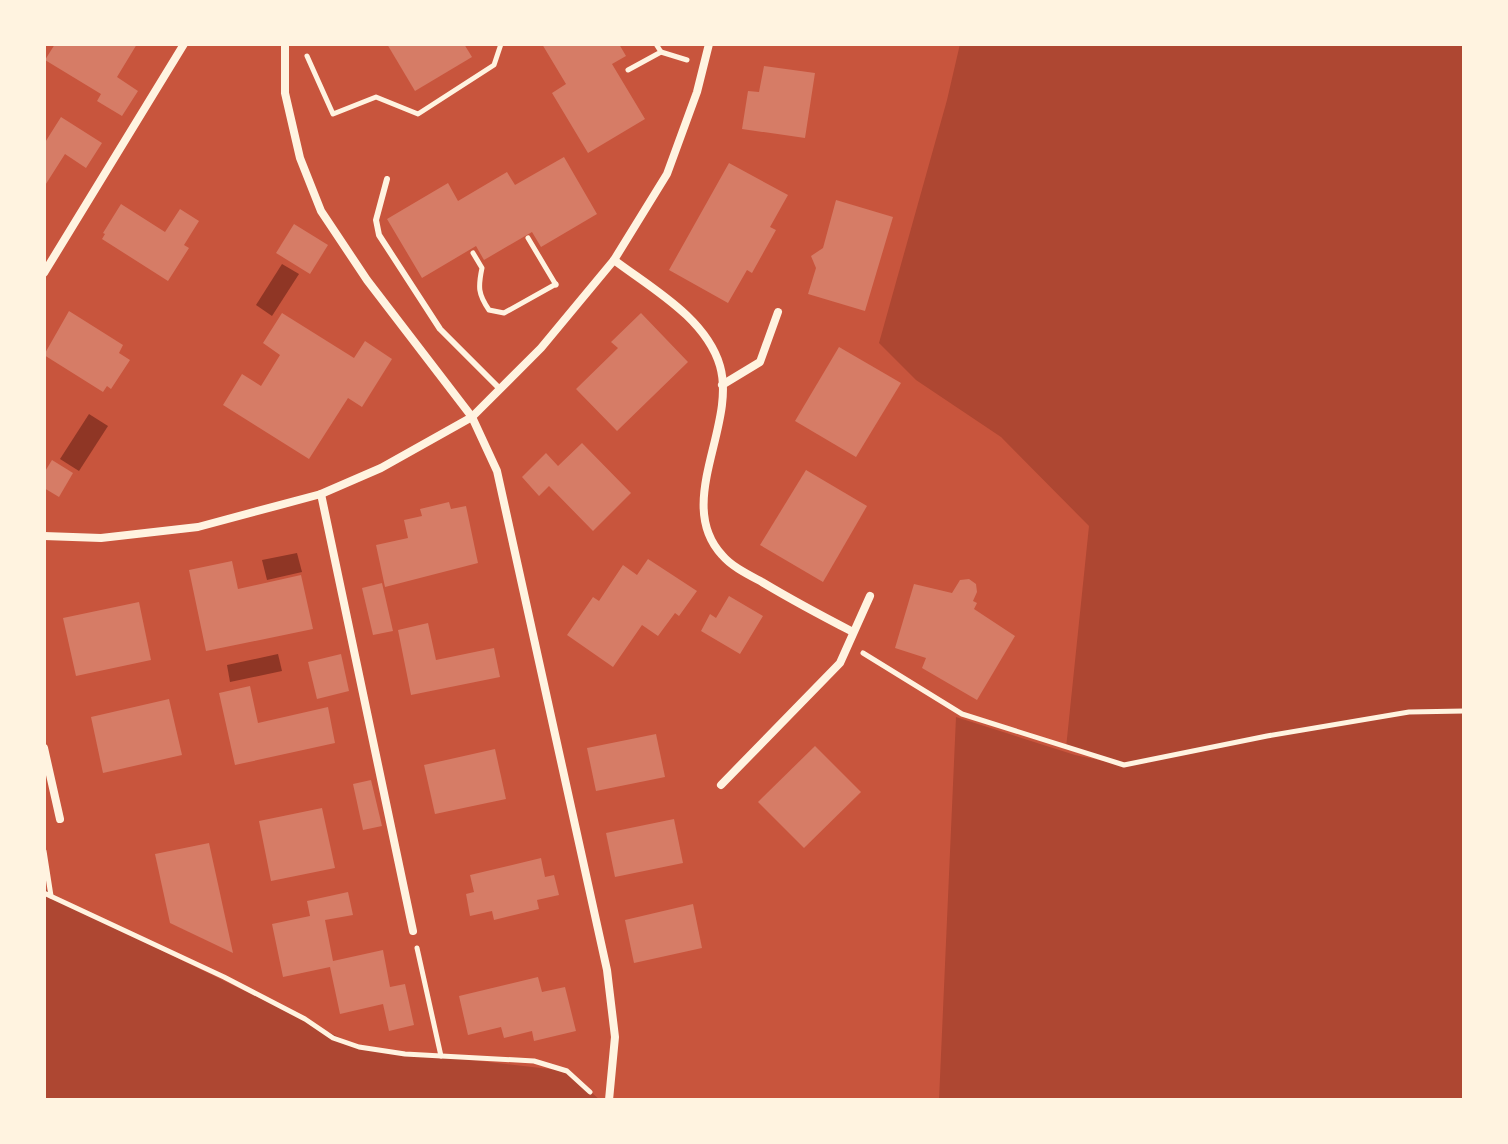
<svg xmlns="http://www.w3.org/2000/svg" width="1508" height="1144" font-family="Arial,sans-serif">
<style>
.green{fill:#ae4732}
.water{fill:#8f3625}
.building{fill:#d67c66}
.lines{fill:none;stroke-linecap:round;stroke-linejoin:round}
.path{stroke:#fff3e0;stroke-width:5}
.service{stroke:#fff3e0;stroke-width:6}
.minor{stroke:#fff3e0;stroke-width:8}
</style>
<rect width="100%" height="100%" fill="#c8553d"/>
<g class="green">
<polygon points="960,44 1464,44 1464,1100 939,1100 956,717 1075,755 1113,763 1066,748 1089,526 1001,437 916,380 879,343 947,100"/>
<polygon points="44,888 73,907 359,1047 567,1071 600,1100 44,1100"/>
</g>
<g class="water">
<polygon points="282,264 299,274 272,316 256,305"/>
<polygon points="89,414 108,426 79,471 60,459"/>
<polygon points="297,553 302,572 267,580 262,560"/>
<polygon points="278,654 282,671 230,682 227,665"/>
</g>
<g class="building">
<polygon points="55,44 137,44 117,77 138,91 122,116 97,101 101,94 45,60"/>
<polygon points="387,44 464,44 472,57 415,91"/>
<polygon points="542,44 619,44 626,56 612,64 645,119 588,153 552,93 566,84"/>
<polygon points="764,66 815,73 805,138 742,129 748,91 759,92"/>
<polygon points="61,117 102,143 86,168 65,154 44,187 44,144"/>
<polygon points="564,157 597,214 541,247 532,232 484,260 476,246 422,278 387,219 448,183 458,201 507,172 515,185"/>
<polygon points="729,163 788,195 770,227 776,230 752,273 747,270 728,303 669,270"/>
<polygon points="836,200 893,217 865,311 808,294 816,268 811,256 823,248"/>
<polygon points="121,204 165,232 180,209 199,221 184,245 189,248 168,281 102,239 105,234 103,233"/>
<polygon points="294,224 328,245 310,274 276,253"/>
<polygon points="69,311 123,345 119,353 130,360 111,389 107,386 103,392 44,355"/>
<polygon points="282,313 354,358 365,341 392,359 362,407 348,398 309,459 223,405 242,374 261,386 280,355 263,343"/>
<polygon points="641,313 688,362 617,431 576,389 618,348 611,342"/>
<polygon points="839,347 901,383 856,457 795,421"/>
<polygon points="582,443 631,493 593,531 549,486 539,496 522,477 546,453 558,466"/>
<polygon points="52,460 73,473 59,497 44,488 44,473"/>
<polygon points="806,470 867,506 823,582 760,545"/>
<polygon points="449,502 451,509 466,506 478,563 385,587 376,545 408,538 404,520 422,516 420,509"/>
<polygon points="648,559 697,591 679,616 675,613 658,636 642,625 613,667 567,635 593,597 599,601 623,565 637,575"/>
<polygon points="232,561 238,589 301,575 313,629 206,651 189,570"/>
<polygon points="969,579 976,584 977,592 973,601 977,603 974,609 1015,636 977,700 922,668 926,658 895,648 914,584 952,593 960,580"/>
<polygon points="382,583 393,631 373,635 362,588"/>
<polygon points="729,596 763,616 740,654 701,631 710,614 716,618"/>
<polygon points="139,602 151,660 76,676 63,618"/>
<polygon points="428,623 436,660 494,648 500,677 411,695 398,630"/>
<polygon points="341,654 349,691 317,699 308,662"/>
<polygon points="250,686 258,723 328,707 335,743 235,765 219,693"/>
<polygon points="169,699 182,755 103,773 91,717"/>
<polygon points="656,734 665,777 596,791 587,748"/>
<polygon points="815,746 861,792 804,848 758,802"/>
<polygon points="495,749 506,799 435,814 424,765"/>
<polygon points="371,780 382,826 363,830 353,784"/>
<polygon points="322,808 335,868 271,881 259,821"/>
<polygon points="674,819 683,863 615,877 606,833"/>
<polygon points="209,843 233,953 170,923 155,854"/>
<polygon points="541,858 545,877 554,875 559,895 537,900 539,909 494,920 492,911 470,916 466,894 474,892 470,875"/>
<polygon points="348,892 353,915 325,920 333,961 383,950 390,987 405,984 414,1025 389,1031 383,1004 340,1014 330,967 283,977 272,924 310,916 307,901"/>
<polygon points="693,904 702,948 634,963 625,920"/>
<polygon points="538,977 542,992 565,987 576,1031 534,1041 532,1031 504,1038 501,1027 468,1035 459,996"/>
</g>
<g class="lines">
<g class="path">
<polyline points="661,52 687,60"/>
<polyline points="307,56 333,114 376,97 418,114 494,65 501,44"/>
<polyline points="628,70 661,52 656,44"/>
<polyline points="528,238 556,285"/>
<path d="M473,253L482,268C478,287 478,294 489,310L504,313L556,284"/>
<polyline points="863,653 962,714 1124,765 1267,736 1409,712 1464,711"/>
<polyline points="44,851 51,896"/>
<polyline points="44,893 224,977 305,1019 333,1038 359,1047 405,1054 534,1061 567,1071 590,1092"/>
<polyline points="417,948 441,1056"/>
</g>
<polyline class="service" points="387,179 376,220 379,235 440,329 500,389"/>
<g class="minor">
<polyline points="285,44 285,93 300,158 321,211 367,280 472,417 497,471 607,970 615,1037 609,1100"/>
<path d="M614,260C651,288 706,318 720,366C737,426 674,503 722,555C732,567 749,575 762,582C792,600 822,616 853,632"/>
<polyline points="44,273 184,44"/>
<polyline points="722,385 760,362 778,312"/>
<polyline points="321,494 413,931"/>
<polyline points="44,536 101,538 198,527 321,494 381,468 472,417 541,348 614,260 667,174 697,92 709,44"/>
<polyline points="44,748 60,819"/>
<polyline points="721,785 840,663 870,596"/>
</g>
</g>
<rect width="1508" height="1144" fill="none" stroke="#fff3e0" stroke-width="92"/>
</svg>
